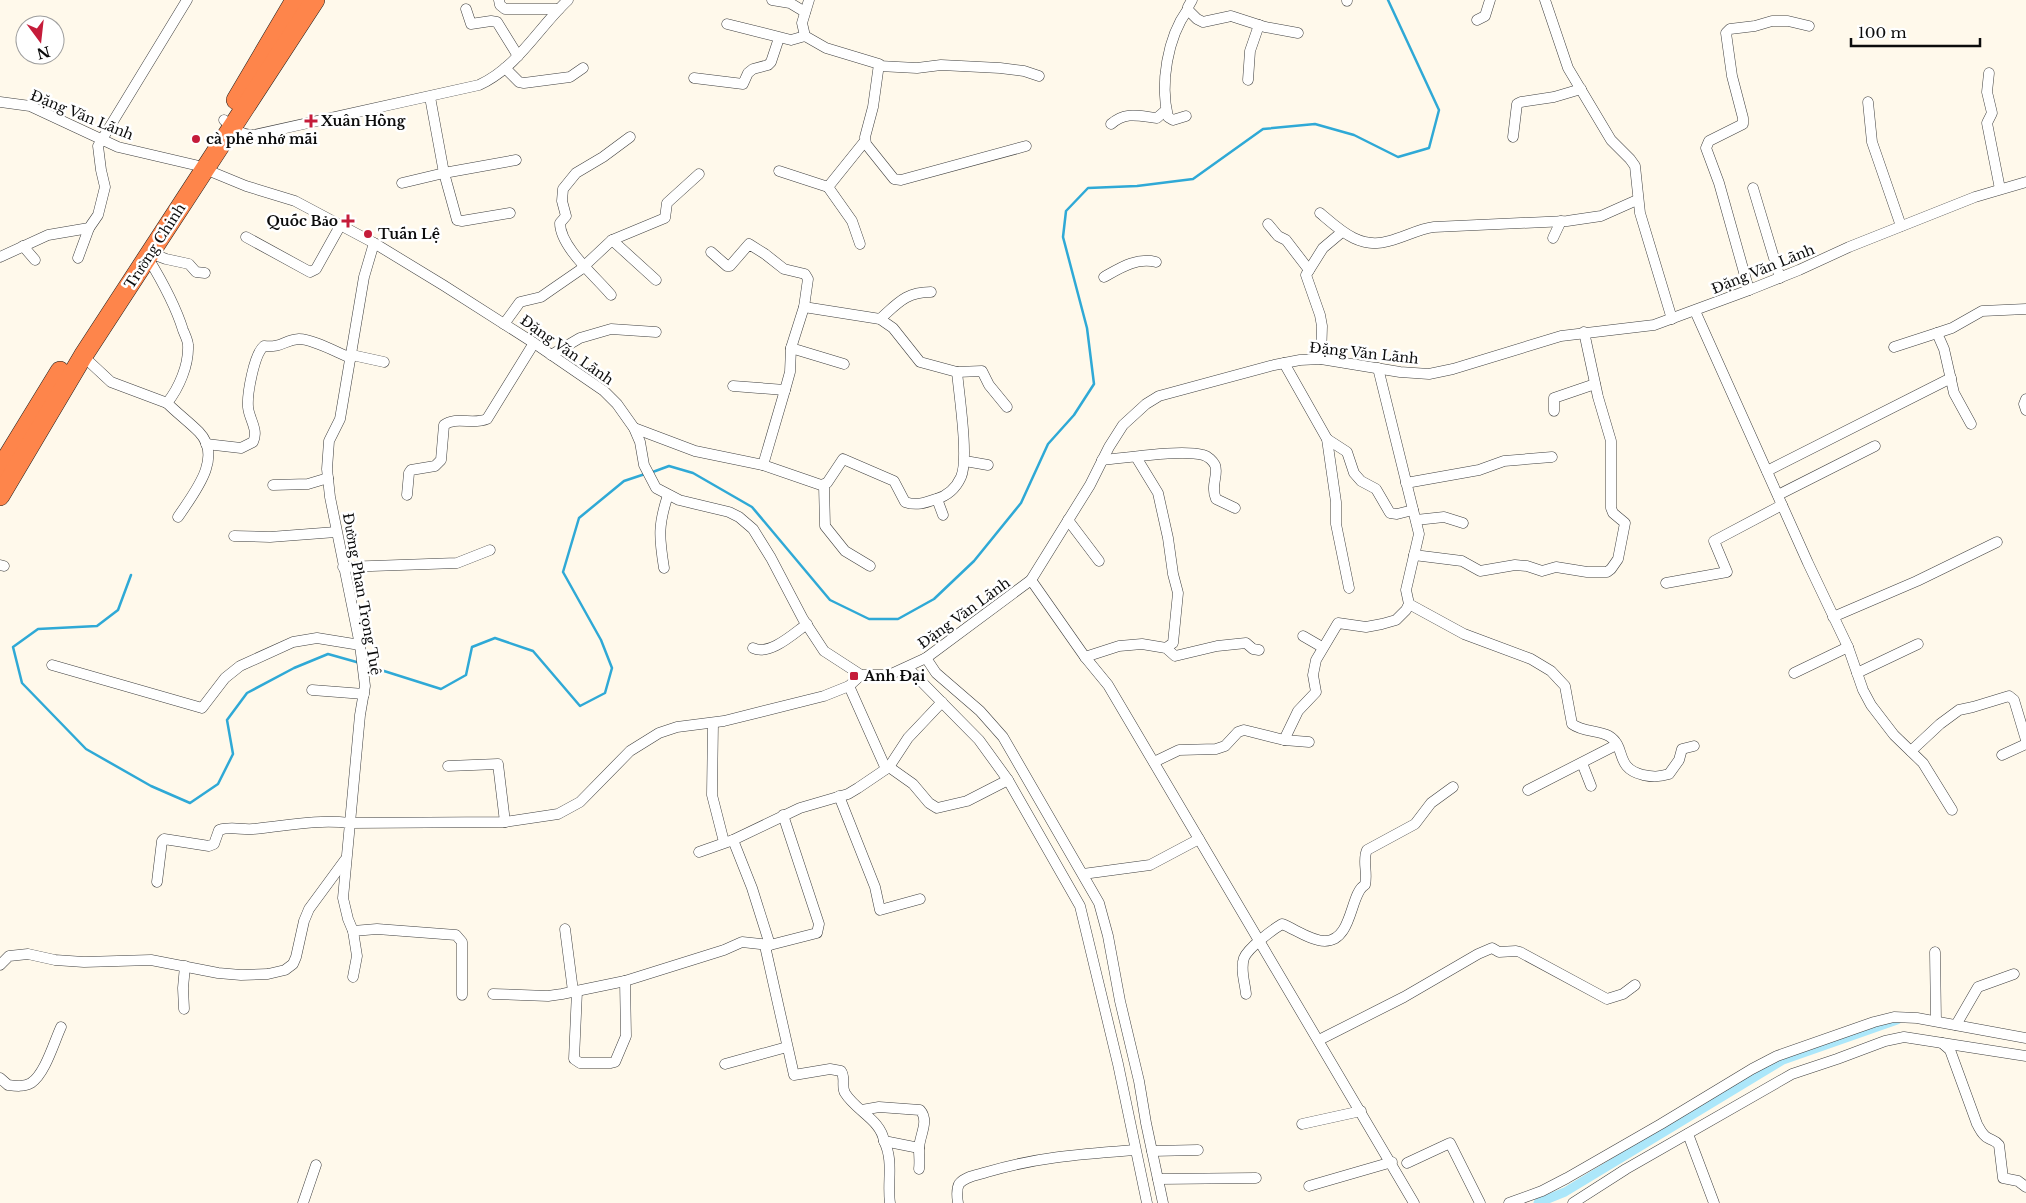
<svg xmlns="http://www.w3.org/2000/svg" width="2026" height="1203" font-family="'Libre Baskerville',serif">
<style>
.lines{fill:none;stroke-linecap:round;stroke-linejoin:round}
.stream{stroke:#2fa9d6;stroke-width:2.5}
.canal{stroke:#ace7fa;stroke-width:9}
.street-casing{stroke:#3f3f3f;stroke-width:11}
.highway-casing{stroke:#1d1d1d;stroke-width:20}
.street{stroke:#fff;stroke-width:10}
.highway{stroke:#fe854b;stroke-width:19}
.poi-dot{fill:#c51c3a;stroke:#fff;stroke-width:2}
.labels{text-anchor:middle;stroke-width:5;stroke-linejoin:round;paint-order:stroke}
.street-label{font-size:14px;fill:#0c0c0c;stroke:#fff}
.poi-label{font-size:14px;font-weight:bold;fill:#0c0c0c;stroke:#fff;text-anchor:start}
</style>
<rect width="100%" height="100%" fill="#fff9eb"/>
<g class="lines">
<g class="stream">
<polyline points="650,473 669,466 693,473 752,507 830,600 869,619 898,619 934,599 974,561 1021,503 1048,444 1074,415 1094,384 1087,328 1063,237 1066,211 1088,188 1137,186 1193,179 1263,129 1315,124 1354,135 1398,157 1429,148 1439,110 1388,0"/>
<polyline points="131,575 118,610 97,626 38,629 13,647 22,683 86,749 151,786 190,803 218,784 233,754 227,720 247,693 294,668 328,654 360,663"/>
<polyline points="365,665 441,689 466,675 472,647 495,638 533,651 580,706 605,693 612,668 601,640 563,572 579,518 624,481 645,474"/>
</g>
<polyline class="canal" points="1538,1203 1565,1192 1783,1060 1897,1020"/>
<g class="street-casing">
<g id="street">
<polyline points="499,0 500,5 505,9 559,9"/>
<polyline points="772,0 790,3 805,12"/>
<polyline points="809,0 802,23 805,36 826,48 879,64 873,107 865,137 866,144 894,179 901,180 1026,146"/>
<polyline points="1192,0 1188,7 1189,11 1197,19 1203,22 1231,16 1265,27 1298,33"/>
<polyline points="1347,0 1347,1"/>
<polyline points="1545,0 1568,68 1611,140 1630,159 1635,166 1640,213 1672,319"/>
<polyline points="466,9 471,24 491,21 497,22 518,56"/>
<polyline points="1477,20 1485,16 1490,0"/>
<polyline points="727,24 791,40 805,36"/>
<polyline points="879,66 917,68 941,65 1000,68 1024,71 1039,76"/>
<polyline points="505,68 519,82 524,83 570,77 583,68"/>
<polyline points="1989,73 1987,92 1992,113 1987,123 2000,189"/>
<polyline points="694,78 743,84 748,73 753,69 768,65 771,62 779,38"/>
<polyline points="1248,80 1250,51 1259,25"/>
<polyline points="430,97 444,173 457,220 462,221 510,213"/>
<polyline points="0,102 30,106 118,147 195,165 246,186 295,201 374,243 443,285 534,343 604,391 617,404 634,428 640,442 644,465 656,488 679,500 729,512 739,517 753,529 771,558 803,619 824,651 861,675 889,675 926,658 1031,580 1090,485 1109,447 1123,425 1146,404 1159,396 1274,365 1300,360 1321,359 1400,372 1429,374 1453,369 1561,336 1654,325 1749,290 1799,270 1849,247 1975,197 2026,182"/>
<polyline points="1868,102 1872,142 1901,226"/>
<path d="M1186,116L1173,120L1168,117C1160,84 1167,38 1188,9"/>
<path d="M224,120C233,129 241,135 254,135L479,85C518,67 538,28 568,0"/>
<path d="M1111,124C1126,111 1139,116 1157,118L1166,110"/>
<polyline points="1513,137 1517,104 1521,102 1554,97 1581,89"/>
<polyline points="779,171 828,187 865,141"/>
<polyline points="402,183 444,173 516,160"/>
<polyline points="828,187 852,221 860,244"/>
<polyline points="1753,188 1780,278"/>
<path d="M1320,213C1340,230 1360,250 1389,241C1405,237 1418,229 1434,227L1567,221L1601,216L1637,200"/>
<polyline points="1268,224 1278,236 1286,240 1309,270"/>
<polyline points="246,237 310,272 316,269 340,226"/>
<polyline points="1553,238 1561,221"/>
<polyline points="612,240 656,280"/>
<polyline points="374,243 364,277 340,419 329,441 327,469 330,497 360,645 365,686 360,715 350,823 505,822 558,814 580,802 630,751 659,733 677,727 724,721 824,696 849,686 861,675"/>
<polyline points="23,246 35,260"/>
<polyline points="711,252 727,266 730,266 749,244 765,254 784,269 805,274 808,279 804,307 791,348 790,372 785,390 763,465"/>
<polyline points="150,253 166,259 189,264 196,272 205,273"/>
<polyline points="0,257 48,235 89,228 98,215 105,187 101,170 98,146 187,0"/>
<polyline points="78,258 89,228"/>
<path d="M148,258C162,281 175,304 183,330C185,335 188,341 188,345C189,365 179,388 167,403C177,413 189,422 199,432C224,458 193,494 178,517"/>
<path d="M1104,277C1120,268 1137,257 1156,262"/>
<polyline points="1749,290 1719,183 1706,148 1709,141 1743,124 1743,118 1732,76 1726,33 1730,29 1755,26 1772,21 1788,21 1809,26"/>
<path d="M611,295C596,277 560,247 560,223L566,216L562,201L563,189L576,173L603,157L630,137"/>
<polyline points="804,307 880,319 893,328 920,362 957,372 982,371 989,385 1007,407"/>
<polyline points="1695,311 1808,563 1848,647 1863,690 1871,705 1894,735 1923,763 1952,810"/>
<path d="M880,319C898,303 906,292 931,292"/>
<polyline points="504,324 520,302 541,297 551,290 580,270 612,240 665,218 667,203 699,174"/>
<polyline points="1894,347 1937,333"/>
<polyline points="791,348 844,364"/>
<polyline points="352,355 384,362"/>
<polyline points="551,355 580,338 611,329 656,332"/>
<polyline points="83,356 111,382 167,403"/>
<polyline points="1321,359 1322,326 1320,315 1306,275 1323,248 1342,232"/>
<polyline points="1284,363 1327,439 1336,502 1336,524 1349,588"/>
<polyline points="733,386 785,390"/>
<polyline points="2026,399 2024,404 2026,410"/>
<polyline points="1554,411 1554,398 1595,384"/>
<polyline points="1971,424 1954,393 1944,349 1937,333 1952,328 1982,311 2026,309"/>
<path d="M634,428L695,451L763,465L821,485L827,483L843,459L894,481L905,502C916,506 925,503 936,499C947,496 956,488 961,477C969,459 959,394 957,372"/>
<polyline points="1327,439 1347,452 1354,473 1361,481 1376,489 1390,513 1397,514 1413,510"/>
<path d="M206,444L241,448L253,442C259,430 249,419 248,407C247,394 254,354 264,346C282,348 284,340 299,339C313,339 338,353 351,358"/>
<polyline points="1136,457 1158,493 1168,538 1173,574 1178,593 1173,643 1166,648"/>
<path d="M1102,460C1127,458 1181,449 1203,455C1208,456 1213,461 1215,465C1219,474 1210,486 1216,499L1235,508"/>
<polyline points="965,461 988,465"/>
<polyline points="1767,471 1951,378"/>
<polyline points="1406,483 1479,470 1504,461 1552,457"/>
<polyline points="273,485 308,484 328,478"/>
<polyline points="824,485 825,526 845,551 870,566"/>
<path d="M407,495L409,473L411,470L435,466L441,460L444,425C456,416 473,425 487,419L534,343"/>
<polyline points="1778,495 1875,446"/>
<polyline points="937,499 943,515"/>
<polyline points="1068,520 1099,561"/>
<polyline points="1416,520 1444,517 1463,523"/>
<polyline points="234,536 270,537 336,532"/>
<polyline points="1414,555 1462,561 1480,571 1515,565 1527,566 1542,571 1556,567 1587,572 1607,572 1611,569 1618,559 1625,523 1613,513 1611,508 1611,441 1598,397 1584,332"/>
<polyline points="0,565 4,566"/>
<polyline points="343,567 457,563 490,550"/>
<path d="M664,568C659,537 658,525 668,495"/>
<polyline points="1031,580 1085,657 1108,685 1414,1203"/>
<polyline points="1666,583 1727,572 1714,541 1782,505"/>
<path d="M1409,604L1464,634L1531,659L1551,671L1565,686L1572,724C1583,732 1597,730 1609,736C1627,747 1614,768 1643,775C1653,777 1659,777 1669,774L1679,760L1682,749L1694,746"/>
<polyline points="1833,617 1917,581 1997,542"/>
<polyline points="1303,636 1322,647"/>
<path d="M753,648C770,656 793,634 807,624"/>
<polyline points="1085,657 1119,646 1142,644 1166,648 1175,656 1217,646 1246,643 1253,649 1259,650"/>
<polyline points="926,658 936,673 980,711 1003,737 1099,903 1108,936 1120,1001 1139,1081 1146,1123 1163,1203"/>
<polyline points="52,665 202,708 225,678 240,666 293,642 317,638 360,645"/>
<polyline points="908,668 979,740 1008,780 1080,906 1118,1064 1147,1203"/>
<polyline points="1794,673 1848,647"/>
<polyline points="1857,673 1918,644"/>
<polyline points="849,686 886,769"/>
<polyline points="312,690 364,694"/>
<polyline points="713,723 712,795 724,842"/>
<polyline points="1284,740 1309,742"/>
<polyline points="1911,751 1940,724 1959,710 1973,707 2009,696 2014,700 2026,740"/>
<polyline points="2002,755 2026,744"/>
<polyline points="1154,762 1179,750 1216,749 1225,746 1238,732 1244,730 1284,740 1298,711 1316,692 1313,675 1316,660 1338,623 1366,627 1382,624 1396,620 1406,610 1409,604 1406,590 1419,534 1378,368"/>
<polyline points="1582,763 1591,786"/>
<polyline points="448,766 498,764 505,822"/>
<polyline points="889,767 913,784 929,803 937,808 967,801 1008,780"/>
<polyline points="1528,790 1616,745"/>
<polyline points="839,796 875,887 880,910 920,899"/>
<polyline points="733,840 752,888 770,945"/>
<polyline points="699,852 733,840 800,808 848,794 858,788 889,767 908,738 942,702"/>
<polyline points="1083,874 1150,865 1199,839"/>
<path d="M157,882L162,841L164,839L209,846L214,844L219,830C231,826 241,830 253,829C287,826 315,819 350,823L343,898L348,919L353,931L357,956L353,977"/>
<polyline points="565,929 573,991"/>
<polyline points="353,931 377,929 456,935 462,942 462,995"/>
<path d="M765,946L794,1075L830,1069L841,1071C846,1078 841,1086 845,1093C856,1111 881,1120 884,1141L919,1148"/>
<polyline points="1935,952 1936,1021"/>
<polyline points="0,965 9,956 28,954 55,960 84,962 151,960 218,973 241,975 268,974 285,970 293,964 296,957 304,921 309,909 345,860"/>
<polyline points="577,991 574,1059 580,1063 611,1063 615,1062 626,1036 625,981"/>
<polyline points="493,994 548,996 562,994 625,981 724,950 742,942 770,945 817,933 819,924 783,815"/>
<path d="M1246,994C1245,983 1240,969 1244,958C1248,948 1272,930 1282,924C1295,929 1311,941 1325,941C1353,941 1350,892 1365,885C1368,872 1362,860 1367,850L1415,824L1431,803L1453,787"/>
<polyline points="184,1009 183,988 185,966"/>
<polyline points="1956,1025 1978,987 2014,974"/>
<polyline points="1319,1040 1404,997 1478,954 1492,948 1499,952 1516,951 1520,952 1607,999 1623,994 1635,985"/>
<path d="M1942,1043L1950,1050L1977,1124C1980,1129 1982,1135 1988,1138C1993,1141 1995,1140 1999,1145L2003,1178L2018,1181L2026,1187"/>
<polyline points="725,1064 787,1047"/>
<path d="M0,1078L8,1085C16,1086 24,1087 31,1083C45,1074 54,1042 61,1027"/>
<path d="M862,1110L879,1107L920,1110C930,1121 919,1136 919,1149C919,1156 920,1162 919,1169"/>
<polyline points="1302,1124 1361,1111"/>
<polyline points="1688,1134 1714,1203"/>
<path d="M884,1141C894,1161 887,1182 890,1203"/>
<polyline points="1152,1151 1198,1150"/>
<polyline points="1407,1163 1450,1143 1480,1203"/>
<polyline points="1158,1179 1256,1178"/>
<polyline points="1309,1186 1392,1162"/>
<polyline points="303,1203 316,1165"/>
<path d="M958,1203C957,1197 956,1190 959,1184C965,1176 978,1175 987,1172C1037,1157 1083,1154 1135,1150"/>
<polyline points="1509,1203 1542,1191 1567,1178 1661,1124 1752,1069 1777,1056 1874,1022 1894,1017 1917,1018 2026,1038"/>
<polyline points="1573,1203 1626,1169 1792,1074 1837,1059 1885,1041 1904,1037 2026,1056"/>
</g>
</g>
<g class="highway-casing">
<g id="highway">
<polyline points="236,100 295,0"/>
<polyline points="0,469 60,371"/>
<polyline points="0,496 83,356 315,0"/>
</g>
</g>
<use href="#street" class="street"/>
<use href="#highway" class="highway"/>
</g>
<g class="poi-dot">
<path d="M308.5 113.5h5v5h5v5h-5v5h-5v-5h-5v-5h5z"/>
<circle cx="196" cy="139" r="5"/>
<path d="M345.5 213.5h5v5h5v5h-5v5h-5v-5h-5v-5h5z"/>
<circle cx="368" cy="234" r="5"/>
<rect x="849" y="671" width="10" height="10" rx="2.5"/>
</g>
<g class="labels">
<g class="street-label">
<text transform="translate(82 115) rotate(22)" y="5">Đặng Văn Lãnh</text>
<text transform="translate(155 246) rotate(-57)" y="5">Trường Chinh</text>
<text transform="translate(1763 269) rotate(-22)" y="5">Đặng Văn Lãnh</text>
<text transform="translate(567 350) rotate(35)" y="5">Đặng Văn Lãnh</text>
<text transform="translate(1364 353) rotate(6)" y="5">Đặng Văn Lãnh</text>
<text transform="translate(362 594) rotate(80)" y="5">Đường Phan Trọng Tuệ</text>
<text transform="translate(964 613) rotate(-36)" y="5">Đặng Văn Lãnh</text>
</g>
<g class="poi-label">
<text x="321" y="126">Xuân Hồng</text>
<text x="206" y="144">cà phê nhớ mãi</text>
<text x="338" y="226" text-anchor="end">Quốc Bảo</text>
<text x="378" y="239">Tuấn Lệ</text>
<text x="864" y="681">Anh Đại</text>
</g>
</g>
<g transform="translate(40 40) rotate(165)"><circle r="24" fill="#ffffff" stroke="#9e9e9e"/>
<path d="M0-4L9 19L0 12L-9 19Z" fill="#c51c3a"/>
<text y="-8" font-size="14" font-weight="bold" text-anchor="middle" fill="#0c0c0c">N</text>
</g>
<path d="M1851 38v8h129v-8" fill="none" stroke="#0c0c0c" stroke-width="2.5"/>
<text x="1858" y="38" font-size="15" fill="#0c0c0c" stroke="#ffffff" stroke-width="4" paint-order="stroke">100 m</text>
</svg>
